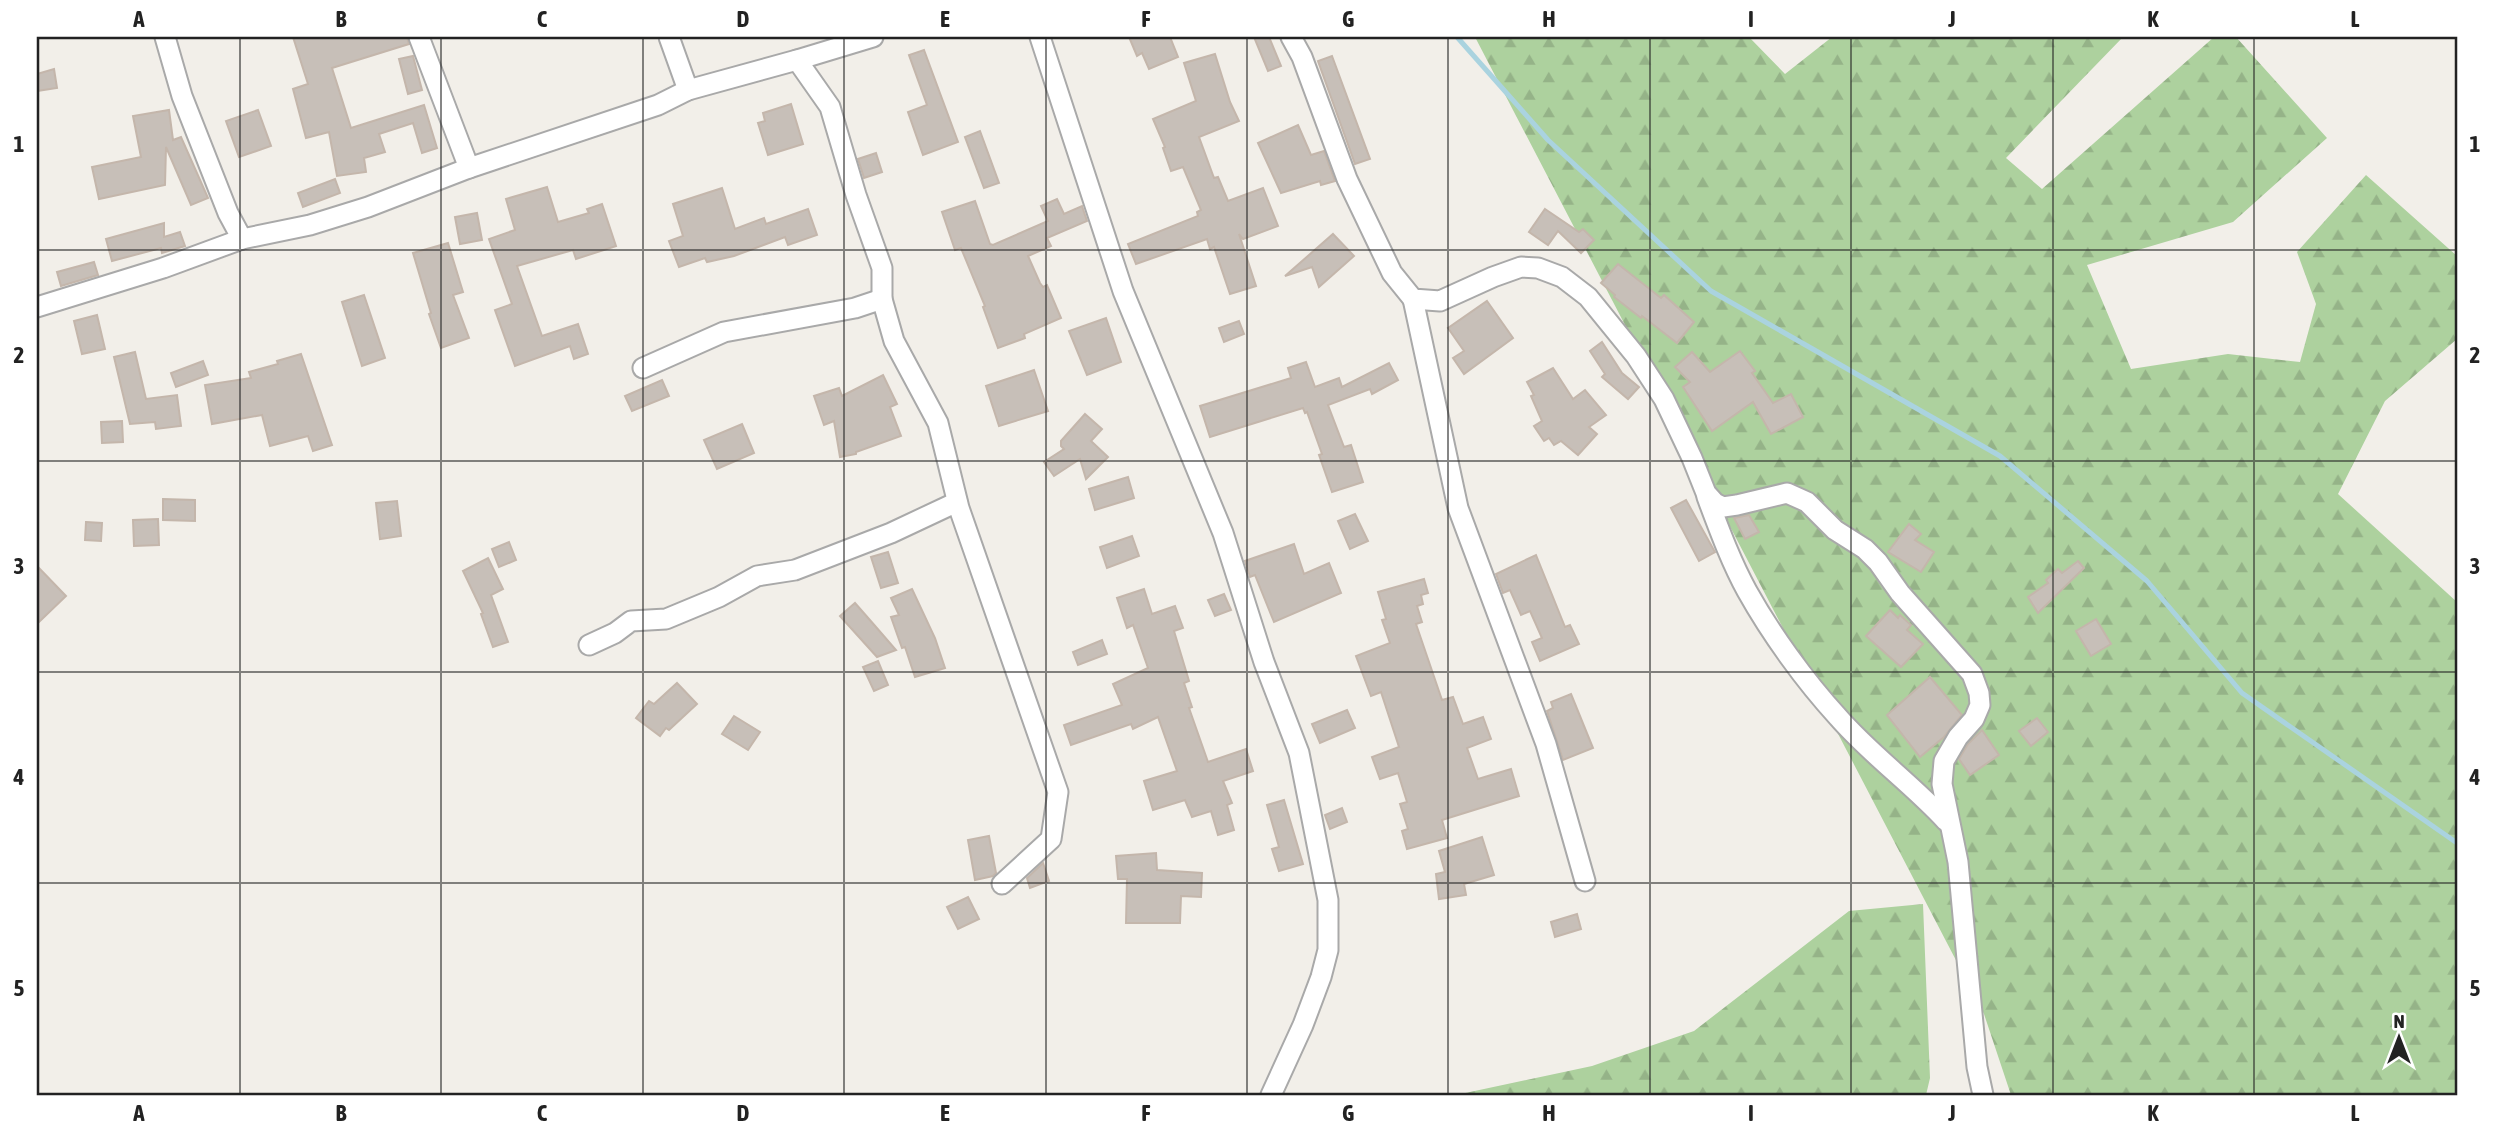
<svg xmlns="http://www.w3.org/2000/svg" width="2494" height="1132" font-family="'Asap Condensed',sans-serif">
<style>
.forest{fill:url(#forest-firs)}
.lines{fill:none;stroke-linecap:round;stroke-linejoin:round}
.stream{stroke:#aad3df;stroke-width:5}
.building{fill:#c7bfb8;stroke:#c4b6ab;stroke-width:2}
.minor-casing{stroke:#a9a9a9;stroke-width:23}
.minor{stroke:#fff;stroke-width:19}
.grid{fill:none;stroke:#222;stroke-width:2;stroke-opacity:0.55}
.neatline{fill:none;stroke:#222;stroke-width:2.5}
.grid-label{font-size:23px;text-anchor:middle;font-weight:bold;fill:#222}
</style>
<defs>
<pattern id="forest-firs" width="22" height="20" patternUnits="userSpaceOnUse" patternTransform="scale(1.75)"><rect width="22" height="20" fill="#add19e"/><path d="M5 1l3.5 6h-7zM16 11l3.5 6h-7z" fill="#95b388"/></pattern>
</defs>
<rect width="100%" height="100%" fill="#f2efe9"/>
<g class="forest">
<polygon points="1475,37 1749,37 1785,74 1832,37 2123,37 2006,158 2042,189 2214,37 2236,37 2327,138 2233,222 2087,265 2131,369 2228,354 2300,362 2316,304 2297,252 2366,175 2457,256 2457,339 2385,401 2338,494 2457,602 2457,1095 2011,1095 1984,1014"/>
<polygon points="1923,904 1930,1078 1926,1095 1456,1095 1592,1066 1694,1031 1849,911"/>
</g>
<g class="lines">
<polyline class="stream" points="1457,37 1548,140 1711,291 2000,456 2147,581 2242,693 2457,843"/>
</g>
<g class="building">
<polygon points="293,37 407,37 409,44 332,68 351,128 424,105 437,148 422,153 413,123 379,134 385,152 364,158 366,172 337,176 329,132 306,138 293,89 308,84"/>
<polygon points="1129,37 1170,37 1178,57 1149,69 1142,53 1137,56"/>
<polygon points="1254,37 1269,37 1281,66 1268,71"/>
<polygon points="924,50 958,142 923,155 908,112 927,105 909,55"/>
<polygon points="1215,54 1230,102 1239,121 1199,137 1214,178 1218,177 1228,201 1263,188 1278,226 1243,239 1239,234 1256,286 1230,294 1214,247 1210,249 1207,239 1136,264 1128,244 1198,216 1197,212 1201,210 1183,167 1171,171 1163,148 1165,147 1153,119 1196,101 1184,63"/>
<polygon points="413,56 422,90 408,94 399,59"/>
<polygon points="1332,56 1370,159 1355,164 1318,61"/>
<polygon points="54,69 57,88 37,91 37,74"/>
<polygon points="791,104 803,144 768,155 758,123 765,121 763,113"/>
<polygon points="169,110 173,140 181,137 208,198 191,205 166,147 165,185 99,199 92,167 141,157 133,116"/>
<polygon points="258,110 271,146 239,157 226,121"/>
<polygon points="1298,125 1311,155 1324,151 1335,181 1321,185 1320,181 1281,193 1258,143"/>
<polygon points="980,131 999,183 984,188 965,137"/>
<polygon points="876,153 882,172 864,178 858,159"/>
<polygon points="335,179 340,193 303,207 298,193"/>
<polygon points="547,187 558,222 589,213 587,209 602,204 616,246 576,259 573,250 517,266 542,336 578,324 588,354 574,359 570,346 515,366 495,310 512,304 489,239 515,230 506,199"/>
<polygon points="722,188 735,229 764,218 766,224 808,209 817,235 788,245 785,237 734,256 707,262 705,258 679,267 669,241 683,236 673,204"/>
<polygon points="1057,199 1064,214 1082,206 1087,221 1047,238 1051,246 1028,256 1040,283 1043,287 1047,285 1061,318 1024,334 1025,338 998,348 983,307 985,306 961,248 955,250 942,212 975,201 990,244 993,245 1048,221 1041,206"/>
<polygon points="1545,209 1579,232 1583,229 1594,240 1581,253 1558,231 1548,245 1529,232"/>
<polygon points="477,213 482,240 460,244 455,217"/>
<polygon points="164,223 164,237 180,232 185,246 162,253 161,248 112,261 106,239"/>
<polygon points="1333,234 1354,256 1319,287 1312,267 1285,276"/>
<polygon points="448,243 463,292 453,295 469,338 441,348 429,314 431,313 413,253"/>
<polygon points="94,262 98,275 61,286 57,272"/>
<polygon points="1618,264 1661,298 1664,295 1694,322 1677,343 1642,316 1641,318 1614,297 1615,295 1601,283"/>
<polygon points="364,295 385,358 362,366 342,302"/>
<polygon points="1487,301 1513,338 1464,374 1453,358 1464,351 1448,328"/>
<polygon points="97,315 105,349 82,354 74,321"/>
<polygon points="1106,318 1121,362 1087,375 1069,331"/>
<polygon points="1239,321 1244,334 1224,342 1219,328"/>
<polygon points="1602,342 1622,373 1639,387 1628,399 1602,377 1605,374 1590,351"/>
<polygon points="1740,351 1755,371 1752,373 1773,403 1791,394 1803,417 1771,434 1753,402 1712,431 1683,387 1690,382 1675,367 1692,352 1710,372"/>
<polygon points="135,352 146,399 177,395 181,426 156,429 155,422 130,424 114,357"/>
<polygon points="301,354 332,445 313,451 308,436 270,446 262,415 212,424 205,385 251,378 249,372 278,364 277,361"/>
<polygon points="203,361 208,375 176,387 171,373"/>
<polygon points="1306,362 1315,387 1339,378 1342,387 1389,363 1398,380 1372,394 1370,389 1328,405 1344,447 1351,445 1363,482 1332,492 1319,455 1322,454 1307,412 1305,413 1303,408 1210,437 1200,406 1291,378 1288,368"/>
<polygon points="1553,368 1573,399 1585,390 1606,415 1589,427 1597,434 1578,455 1561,441 1554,445 1549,438 1544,441 1534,426 1542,421 1531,396 1534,395 1527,382"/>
<polygon points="1034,370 1048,411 999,426 986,386"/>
<polygon points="883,375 897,404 890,407 901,436 856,452 856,454 840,457 834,421 824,425 814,396 839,388 842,396"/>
<polygon points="662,380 669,396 632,411 625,396"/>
<polygon points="1085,414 1102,429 1091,441 1108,457 1086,479 1080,459 1054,476 1044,462 1064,449 1061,446 1061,441"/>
<polygon points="122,421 123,442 102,443 101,422"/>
<polygon points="742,424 754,453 717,469 704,440"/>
<polygon points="1128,477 1134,498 1095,510 1089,489"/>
<polygon points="163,499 195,500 195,521 163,520"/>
<polygon points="1686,500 1715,552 1699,561 1671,508"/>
<polygon points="397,501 401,536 380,539 376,503"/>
<polygon points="1355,514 1368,541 1350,549 1338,521"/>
<polygon points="1749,515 1759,532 1745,539 1734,518"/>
<polygon points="158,519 159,545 134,546 133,520"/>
<polygon points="86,522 102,523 101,541 85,540"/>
<polygon points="1909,524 1921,534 1915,540 1934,552 1921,572 1888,552"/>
<polygon points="1132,536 1139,556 1107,568 1100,547"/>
<polygon points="509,542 516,560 499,567 492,549"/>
<polygon points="1294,544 1304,574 1329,563 1341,593 1274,622 1255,575 1250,577 1245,561"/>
<polygon points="888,552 898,583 881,588 871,557"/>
<polygon points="1536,555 1565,627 1570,625 1579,644 1540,661 1532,642 1542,638 1530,611 1521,615 1510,590 1503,593 1496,574"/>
<polygon points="488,558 503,589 491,595 508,642 493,647 481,614 483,613 463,571"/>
<polygon points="2078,561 2084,568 2038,613 2028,597 2048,583 2046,580 2058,569 2062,573"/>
<polygon points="37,566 66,596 37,624"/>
<polygon points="1424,579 1428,593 1421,595 1423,604 1417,606 1422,622 1416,624 1442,700 1453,697 1463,724 1483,717 1491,739 1467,748 1478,779 1511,769 1519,796 1442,820 1447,838 1407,849 1402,831 1408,829 1400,804 1407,802 1398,773 1380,779 1372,757 1399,747 1381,692 1371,696 1356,656 1390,643 1382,620 1386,619 1378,592"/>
<polygon points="912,589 935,638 945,668 915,677 905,647 902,648 891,617 899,615 891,598"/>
<polygon points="1144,589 1152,614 1175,606 1183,628 1174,631 1189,681 1184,683 1192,707 1189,708 1208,762 1246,749 1253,771 1223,781 1232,803 1227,805 1234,830 1218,835 1211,811 1192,817 1185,800 1153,810 1144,781 1177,771 1158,717 1133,729 1131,724 1071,745 1064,725 1122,705 1113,684 1148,668 1133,625 1127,628 1117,598"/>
<polygon points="1224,594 1231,610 1215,616 1208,600"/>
<polygon points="855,603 876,627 896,650 877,657 840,616"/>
<polygon points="1890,610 1898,618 1900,615 1911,625 1907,630 1923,644 1901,667 1866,636"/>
<polygon points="2096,619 2111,644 2091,656 2076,631"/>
<polygon points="1102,640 1107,654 1078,665 1073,652"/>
<polygon points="878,661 888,685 874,691 863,667"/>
<polygon points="1930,677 1962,715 1944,737 1920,757 1887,715"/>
<polygon points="677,683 697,704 669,730 666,728 660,736 636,718 649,701 654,704"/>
<polygon points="1571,694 1593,748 1563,760 1547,711 1553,708 1551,702"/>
<polygon points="1347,710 1355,728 1320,743 1312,724"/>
<polygon points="734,716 760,732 748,750 722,734"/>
<polygon points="2037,718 2048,732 2031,746 2019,731"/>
<polygon points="1982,730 1999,755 1970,775 1959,759 1968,744"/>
<polygon points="1284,800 1303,864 1279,871 1272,849 1279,847 1267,805"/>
<polygon points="1342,808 1347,822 1330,829 1325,815"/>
<polygon points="989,836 996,873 993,876 975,880 968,840"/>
<polygon points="1482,837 1494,875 1464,884 1466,895 1439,899 1436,874 1445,872 1439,851"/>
<polygon points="1156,853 1157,870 1202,873 1201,897 1181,896 1180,923 1126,923 1127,879 1118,879 1116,856"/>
<polygon points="1043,863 1049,881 1030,888 1027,878"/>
<polygon points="968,897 979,919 958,929 947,907"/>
<polygon points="1577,914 1581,929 1555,937 1551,922"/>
</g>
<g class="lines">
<g class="minor-casing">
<g id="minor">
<polyline points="165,37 182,96 228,213 242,239 310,225 368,207 469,168 658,105 688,90 797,60 873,37"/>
<polyline points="419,37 469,168"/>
<polyline points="669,37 688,90"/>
<polyline points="1040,37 1123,291 1223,533 1264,662 1299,753 1328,900 1328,950 1321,977 1303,1025 1271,1095"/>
<polyline points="1291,37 1302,57 1347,179 1392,273 1413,299 1440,301 1493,277 1521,267 1538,268 1562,277 1588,297 1636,356 1664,399 1692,458 1706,493 1715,503 1723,507 1737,505 1787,493 1807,502 1835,530 1865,549 1878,562 1900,593 1972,674 1979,693 1980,705 1974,719 1958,737 1944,761 1942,784 1958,862 1977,1067 1983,1095"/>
<polyline points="797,60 830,107 856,195 882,268 882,299 894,341 938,423 959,508 1058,792 1051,839 1002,884"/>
<polyline points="1413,299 1458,508 1546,744 1585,881"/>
<polyline points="37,307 163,268 242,239"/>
<polyline points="643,368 724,332 855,308 882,299"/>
<path d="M1707,497C1719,529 1731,562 1747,591C1771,634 1805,681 1838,717C1871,755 1912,784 1946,821"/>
<polyline points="589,645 615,633 631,621 666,619 719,597 757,576 795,570 891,533 957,502"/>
</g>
</g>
<use href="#minor" class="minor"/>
</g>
<path class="grid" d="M240,37V1095M441,37V1095M643,37V1095M844,37V1095M1046,37V1095M1247,37V1095M1448,37V1095M1650,37V1095M1851,37V1095M2053,37V1095M2254,37V1095M37,250H2457M37,461H2457M37,672H2457M37,883H2457"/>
<rect width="2494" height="1132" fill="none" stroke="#ffffff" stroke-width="77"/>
<g transform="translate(2399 1038)" stroke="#ffffff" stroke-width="5" paint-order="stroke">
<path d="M0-5L12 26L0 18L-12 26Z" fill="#222222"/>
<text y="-10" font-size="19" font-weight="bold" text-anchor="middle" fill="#222222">N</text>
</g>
<rect x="38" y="38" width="2418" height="1056" class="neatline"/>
<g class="grid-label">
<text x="139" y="27">A</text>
<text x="341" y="27">B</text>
<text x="542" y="27">C</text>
<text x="743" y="27">D</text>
<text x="945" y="27">E</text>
<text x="1146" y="27">F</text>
<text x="1348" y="27">G</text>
<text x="1549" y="27">H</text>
<text x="1751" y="27">I</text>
<text x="1952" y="27">J</text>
<text x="2153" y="27">K</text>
<text x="2355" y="27">L</text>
<text x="19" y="152">1</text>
<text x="2475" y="152">1</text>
<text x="19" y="363">2</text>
<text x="2475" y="363">2</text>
<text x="19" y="574">3</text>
<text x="2475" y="574">3</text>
<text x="19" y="785">4</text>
<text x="2475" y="785">4</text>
<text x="19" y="996">5</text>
<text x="2475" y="996">5</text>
<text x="139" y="1121">A</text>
<text x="341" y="1121">B</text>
<text x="542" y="1121">C</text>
<text x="743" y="1121">D</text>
<text x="945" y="1121">E</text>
<text x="1146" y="1121">F</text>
<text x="1348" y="1121">G</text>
<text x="1549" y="1121">H</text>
<text x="1751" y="1121">I</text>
<text x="1952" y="1121">J</text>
<text x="2153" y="1121">K</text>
<text x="2355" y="1121">L</text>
</g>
</svg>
